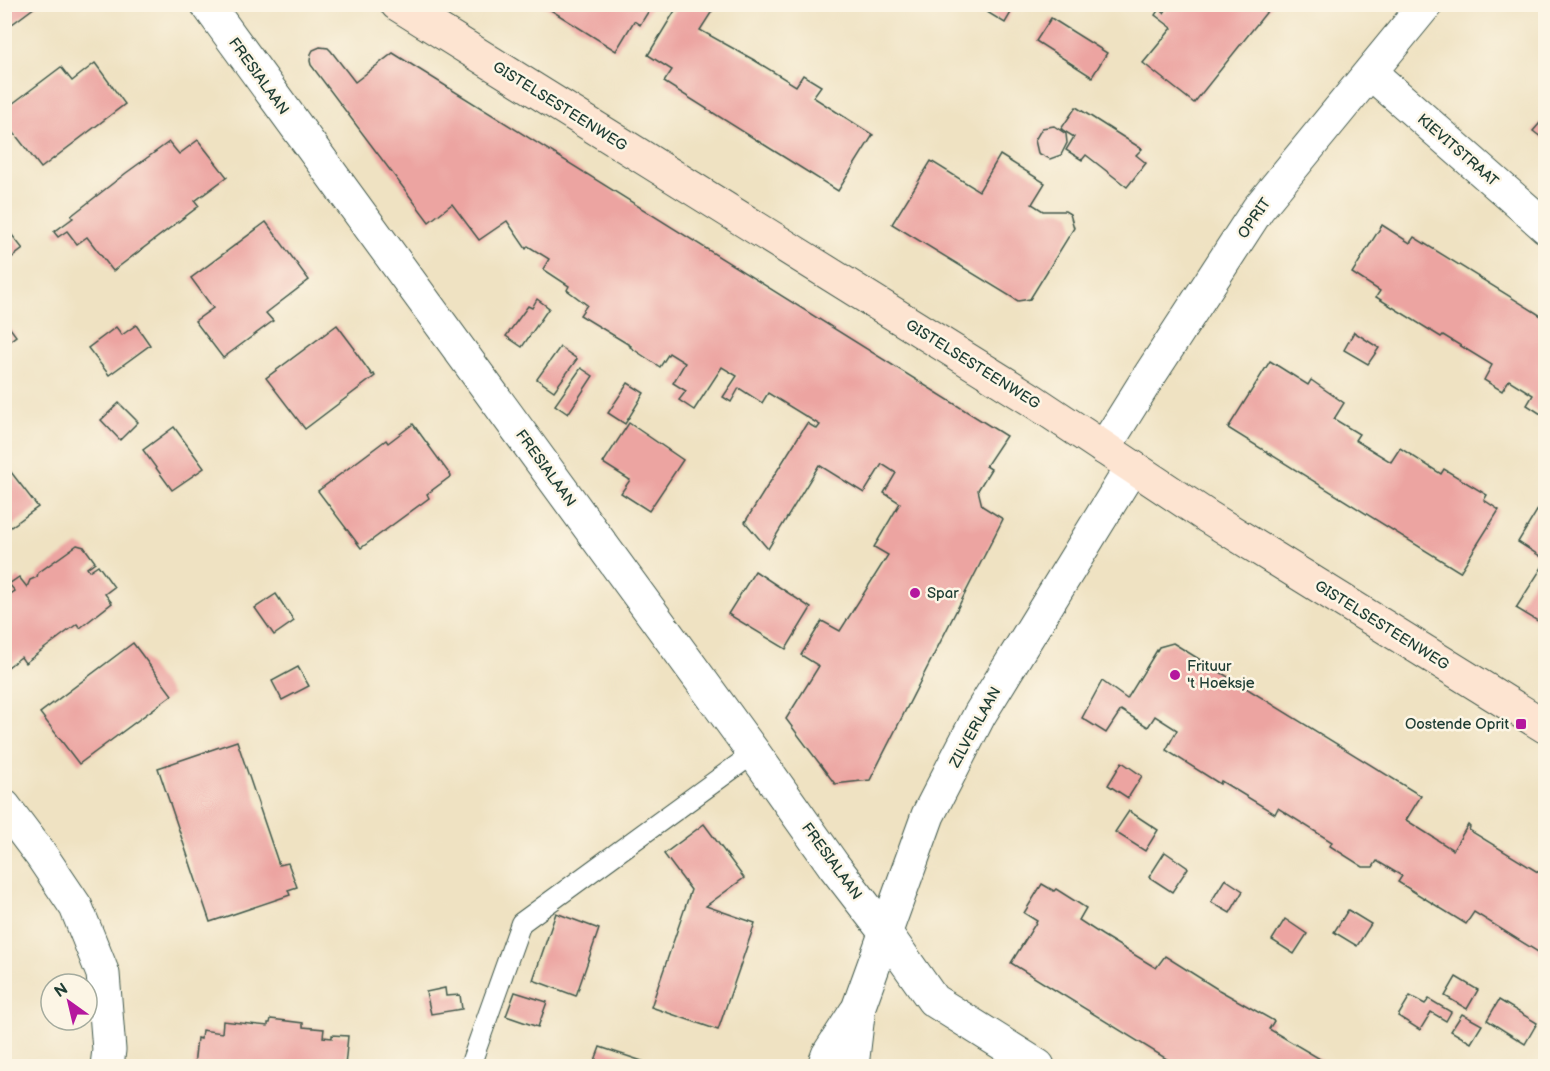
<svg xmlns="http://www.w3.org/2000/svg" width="1550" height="1071" font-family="'Balsamiq Sans',sans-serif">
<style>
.building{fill:#eca4a1}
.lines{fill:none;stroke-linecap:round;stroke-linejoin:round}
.service-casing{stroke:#3e5649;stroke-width:22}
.minor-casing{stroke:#3e5649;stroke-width:35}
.secondary-casing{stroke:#3e5649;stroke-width:35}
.service{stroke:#fff;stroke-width:20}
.minor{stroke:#fff;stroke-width:33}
.secondary{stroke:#fde4d1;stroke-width:33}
.poi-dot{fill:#b5179e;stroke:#fcf5e5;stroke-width:2}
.labels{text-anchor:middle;stroke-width:5;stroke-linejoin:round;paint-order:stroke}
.street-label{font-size:15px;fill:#1f3d34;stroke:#fcf5e5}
.poi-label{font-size:15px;fill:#1f3d34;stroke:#fcf5e5;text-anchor:start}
</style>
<rect width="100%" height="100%" fill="#fcf5e5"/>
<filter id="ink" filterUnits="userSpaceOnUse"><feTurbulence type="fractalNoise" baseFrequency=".0167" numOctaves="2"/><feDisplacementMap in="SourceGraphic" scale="12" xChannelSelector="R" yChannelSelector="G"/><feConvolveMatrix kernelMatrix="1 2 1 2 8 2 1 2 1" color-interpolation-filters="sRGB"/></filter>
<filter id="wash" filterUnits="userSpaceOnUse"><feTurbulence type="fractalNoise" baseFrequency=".008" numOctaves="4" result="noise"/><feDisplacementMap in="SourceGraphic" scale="24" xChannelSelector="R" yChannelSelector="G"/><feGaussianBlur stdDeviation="1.35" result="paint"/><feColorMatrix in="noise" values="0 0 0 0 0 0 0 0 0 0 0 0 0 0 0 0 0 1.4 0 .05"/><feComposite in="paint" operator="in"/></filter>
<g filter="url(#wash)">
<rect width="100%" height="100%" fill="#efe2c2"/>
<g id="blocks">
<g class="building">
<polygon points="4,4 39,4 4,30"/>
<polygon points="541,4 653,4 640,25 634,21 616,51"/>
<polygon points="679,4 721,4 719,8 716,5 700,30 754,60 796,86 803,75 821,86 813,97 873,135 838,191 664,82 672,70 648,55"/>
<polygon points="974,4 1016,4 1005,23"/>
<polygon points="1170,4 1273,4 1194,103 1143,63 1172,28 1155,15 1159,9 1164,13"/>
<polygon points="1051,18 1107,53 1092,77 1036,41"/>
<polygon points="320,47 328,48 331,51 355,82 393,53 1006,436 986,466 991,469 978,490 982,506 1003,519 870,780 835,784 786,719 819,666 801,655 822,621 840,631 888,555 874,547 900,503 884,493 896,473 882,464 864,493 819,465 768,549 745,522 807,423 817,429 820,425 768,393 762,403 739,388 731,402 723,397 737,376 722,367 694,410 679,400 686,391 673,383 685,363 669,353 660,367 630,347 631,346 580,315 587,305 567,290 569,286 543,269 549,259 528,246 526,249 507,221 479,240 452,204 429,222 311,65 310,61 311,54 313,50"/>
<polygon points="95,63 125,104 41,168 4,120 4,110 61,67 72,81"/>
<polygon points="1076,107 1142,149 1136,155 1146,163 1127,187 1086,155 1082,160 1066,150 1074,137 1061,129"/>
<polygon points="1546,116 1546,141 1533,131"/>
<polygon points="1054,126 1066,134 1067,143 1061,155 1050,159 1038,153 1035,140 1042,128"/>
<polygon points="198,140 227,177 195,201 199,206 113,271 87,237 77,244 67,231 58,237 54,232 73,218 71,216 126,173 169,142 179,154"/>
<polygon points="1000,155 1045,183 1032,204 1043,211 1065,211 1070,214 1074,228 1030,299 1018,301 892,224 931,161 979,191"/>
<polygon points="266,222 309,280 266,313 273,321 223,358 195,321 213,308 191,278"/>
<polygon points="1382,225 1410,243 1414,237 1546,319 1546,414 1544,416 1527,405 1533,395 1509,380 1502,391 1484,380 1492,365 1443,335 1441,337 1376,297 1380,291 1352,273"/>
<polygon points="8,230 23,249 6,262 4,260 4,232"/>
<polygon points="537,299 549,308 522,347 506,336 528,306 532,308"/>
<polygon points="4,320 16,336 4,345"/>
<polygon points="136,325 150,345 109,375 88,348 116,327 122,335"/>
<polygon points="337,325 355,349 354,350 372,375 374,374 375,376 305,429 266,378"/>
<polygon points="1354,332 1379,348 1368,364 1344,350"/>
<polygon points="560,347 577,359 554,391 537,379"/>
<polygon points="1270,361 1308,385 1311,380 1344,403 1334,419 1359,434 1355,440 1391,462 1400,448 1441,474 1444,469 1487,495 1484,500 1499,510 1460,572 1228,428"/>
<polygon points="581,368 593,376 568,414 555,405"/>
<polygon points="628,383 644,393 625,424 608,413"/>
<polygon points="119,403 138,422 120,440 101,420"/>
<polygon points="629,423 683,460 649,511 621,493 630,480 603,463"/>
<polygon points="413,424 451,476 427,494 429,498 361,548 318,491 386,440 388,443"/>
<polygon points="174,427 204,468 172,490 143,450"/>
<polygon points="4,463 38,507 4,532"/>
<polygon points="1546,496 1546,560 1518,542"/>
<polygon points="77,545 84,547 95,562 87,568 89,571 98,565 114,587 105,594 112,603 80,628 77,624 25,663 21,657 8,667 7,664 4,665 4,593 7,596 15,591 9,584 19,577 27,587 30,580 37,577 38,573"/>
<polygon points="1546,561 1546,626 1516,608"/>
<polygon points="755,571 811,608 786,649 728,614"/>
<polygon points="276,594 294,621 274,635 255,608"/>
<polygon points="133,643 172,695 79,764 40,713"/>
<polygon points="1173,643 1421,796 1406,820 1453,850 1468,825 1470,827 1469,830 1546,877 1546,957 1474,912 1466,924 1398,882 1402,876 1377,861 1373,867 1363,867 1330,846 1332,842 1278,808 1275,814 1221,781 1220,784 1166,750 1177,730 1155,716 1148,727 1121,710 1106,733 1082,718 1102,681 1127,699 1159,647"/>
<polygon points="298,667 309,686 282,700 272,681"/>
<polygon points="237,741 279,865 288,863 297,887 288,890 290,895 210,922 158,768"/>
<polygon points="1122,762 1142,776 1128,798 1108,785"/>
<polygon points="1129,811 1158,830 1145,851 1115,832"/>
<polygon points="704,824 744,878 706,906 755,923 718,1030 651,1007 691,890 664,854"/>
<polygon points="1165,852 1188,868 1172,892 1149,877"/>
<polygon points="1225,879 1243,891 1230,913 1211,902"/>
<polygon points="1042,884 1054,891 1056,889 1086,908 1079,920 1102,935 1156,968 1165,956 1219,990 1274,1021 1269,1029 1332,1066 1178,1066 1011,963 1037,921 1024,913"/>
<polygon points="1348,910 1371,924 1357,946 1334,932"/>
<polygon points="556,913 599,929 576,996 533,980"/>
<polygon points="1285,919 1307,934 1294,954 1272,940"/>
<polygon points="4,951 10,959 4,963"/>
<polygon points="1456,977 1478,990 1467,1009 1445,996"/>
<polygon points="445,988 446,996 460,995 462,1009 431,1014 426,992"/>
<polygon points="515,992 547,1002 538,1027 506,1016"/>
<polygon points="1410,996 1425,1004 1429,999 1451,1012 1446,1021 1431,1012 1420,1030 1398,1016"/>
<polygon points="1499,1000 1537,1023 1525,1044 1487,1020"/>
<polygon points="1462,1014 1482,1025 1471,1043 1451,1031"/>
<polygon points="271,1019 303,1023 303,1027 324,1029 323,1037 332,1038 332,1035 348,1036 345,1066 194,1066 197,1038 201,1039 202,1030 222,1033 223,1021 268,1026 268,1023 270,1023"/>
<polygon points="600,1047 657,1066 593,1066"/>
</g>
</g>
</g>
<g filter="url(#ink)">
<use href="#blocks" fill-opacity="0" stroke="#3e5649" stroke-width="1.5"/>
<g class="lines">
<g class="service-casing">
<polyline id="service" points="470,1066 521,923 754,753"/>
</g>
<g class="minor-casing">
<g id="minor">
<polyline points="207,4 754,753 834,866 885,932 933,1000 1038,1066"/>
<polyline points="1371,73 1546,227"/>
<polyline points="1104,448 1144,384 1258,209 1426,4"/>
<polyline points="4,806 41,855 76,907 103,974 109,1050 107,1066"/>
<polyline points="824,1066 828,1055 855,1013"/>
<polyline points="852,1066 859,1006 928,815 980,714 1132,467"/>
</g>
</g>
<g class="secondary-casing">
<polyline id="secondary" points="397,4 1032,400 1208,517 1546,727"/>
</g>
<use href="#service" class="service"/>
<use href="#minor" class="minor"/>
<use href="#secondary" class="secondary"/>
</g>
</g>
<g class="poi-dot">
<circle cx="915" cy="593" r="6"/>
<circle cx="1175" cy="675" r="6"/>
<rect x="1515" y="718" width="12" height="12" rx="3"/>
</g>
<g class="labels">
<g class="street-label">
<text transform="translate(259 76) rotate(54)" y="5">FRESIALAAN</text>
<text transform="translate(560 106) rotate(32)" y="5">GISTELSESTEENWEG</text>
<text transform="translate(1458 150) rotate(41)" y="5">KIEVITSTRAAT</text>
<text transform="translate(1254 218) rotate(-55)" y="5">OPRIT</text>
<text transform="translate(973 364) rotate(32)" y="5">GISTELSESTEENWEG</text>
<text transform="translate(546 468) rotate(54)" y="5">FRESIALAAN</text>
<text transform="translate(1382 625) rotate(32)" y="5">GISTELSESTEENWEG</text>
<text transform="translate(975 727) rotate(-61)" y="5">ZILVERLAAN</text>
<text transform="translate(832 861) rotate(54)" y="5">FRESIALAAN</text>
</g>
<g class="poi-label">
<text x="927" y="598">Spar</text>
<text x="1187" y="671">Frituur<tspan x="1187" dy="17">'t Hoeksje</tspan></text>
<text x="1509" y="729" text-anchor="end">Oostende Oprit</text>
</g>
</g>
<rect width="1550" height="1071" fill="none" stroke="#fcf5e5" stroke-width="24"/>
<g transform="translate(69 1002) rotate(326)"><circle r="28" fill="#fcf5e5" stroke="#a4ab9e" stroke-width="1.5"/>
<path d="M0-4.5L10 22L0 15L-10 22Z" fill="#b5179e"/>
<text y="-9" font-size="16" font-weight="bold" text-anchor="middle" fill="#1f3d34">N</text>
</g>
</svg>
